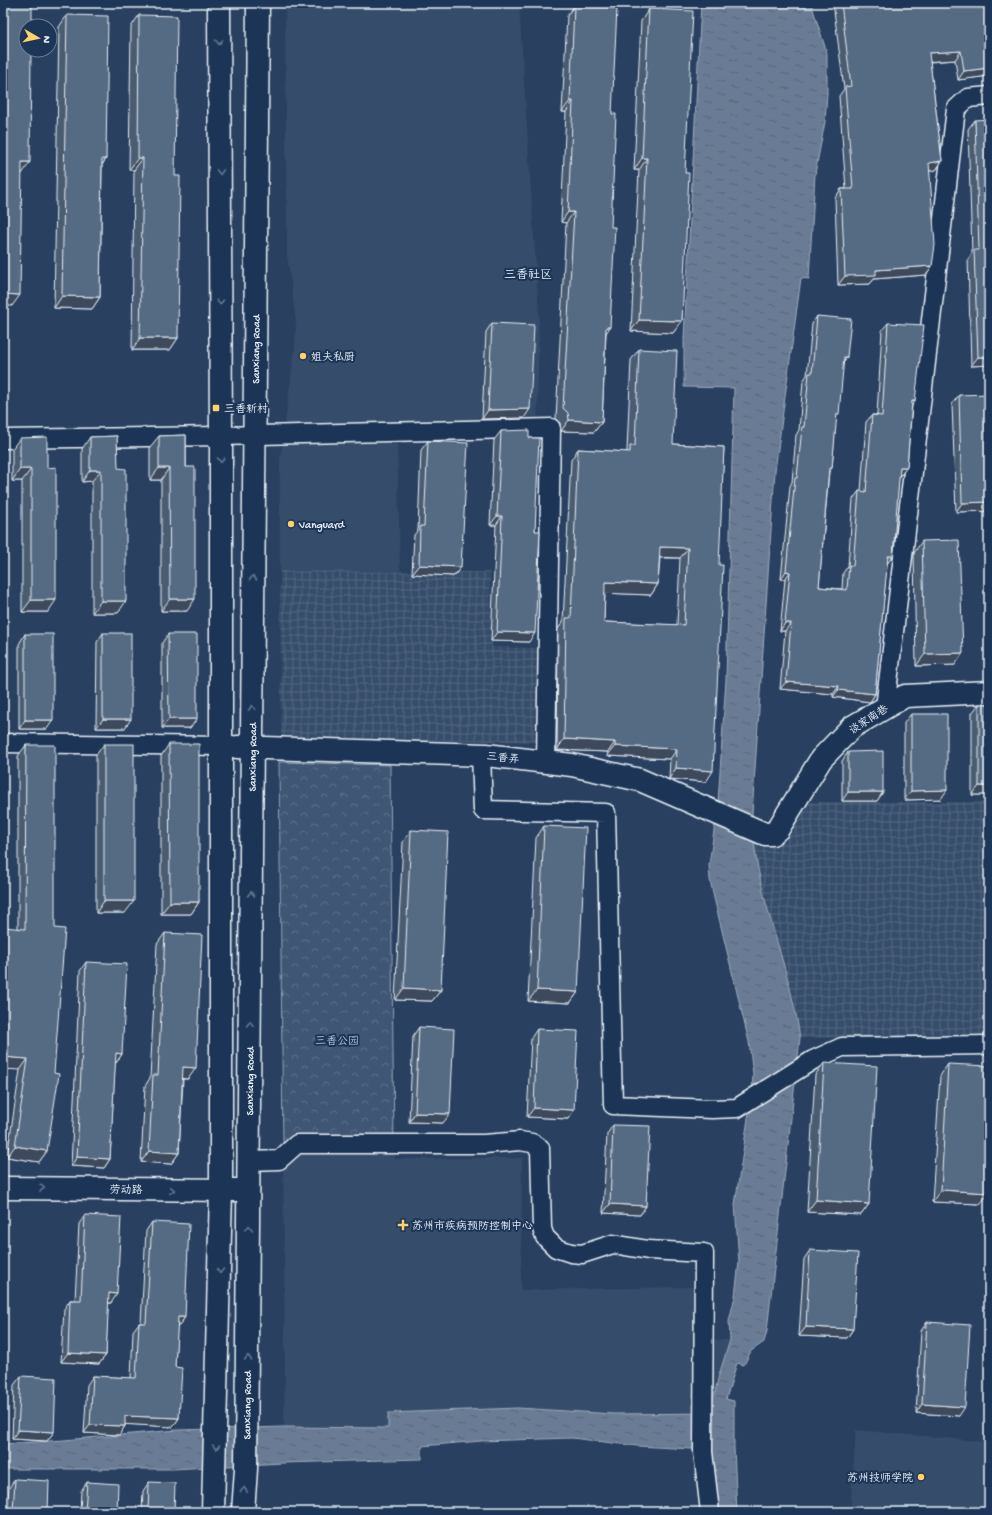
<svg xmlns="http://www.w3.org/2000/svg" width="992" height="1515" font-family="'Gochi Hand','LXGW WenKai TC',sans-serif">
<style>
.built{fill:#364d6b}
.industrial{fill:url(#industrial-grid)}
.forest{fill:url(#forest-crowns);stroke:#94a4b6}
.water{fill:url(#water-ripples);stroke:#9dabbd}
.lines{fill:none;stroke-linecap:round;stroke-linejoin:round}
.street-casing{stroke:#e8f1f8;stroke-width:21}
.secondary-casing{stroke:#e8f1f8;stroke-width:25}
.street{stroke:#1d3557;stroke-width:18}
.secondary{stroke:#1d3557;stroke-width:22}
.wall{fill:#495b71;stroke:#e8f1f8;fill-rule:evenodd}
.shaded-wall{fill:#3c4a5c;stroke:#e8f1f8}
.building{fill:#556a83;stroke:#e8f1f8;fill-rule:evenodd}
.oneway{stroke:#64778f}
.poi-dot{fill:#ffd166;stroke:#1d3557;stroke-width:1.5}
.labels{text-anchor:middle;stroke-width:4;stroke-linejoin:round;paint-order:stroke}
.street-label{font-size:11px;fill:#e8f1f8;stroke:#1d3557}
.poi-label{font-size:11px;fill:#e8f1f8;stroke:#1d3557;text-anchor:start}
.park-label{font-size:11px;fill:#b6c3d0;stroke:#1d3557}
.neighbourhood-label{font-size:12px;fill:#e8f1f8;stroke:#1d3557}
</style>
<defs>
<pattern id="industrial-grid" width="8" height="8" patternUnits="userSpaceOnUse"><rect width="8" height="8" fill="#364d6b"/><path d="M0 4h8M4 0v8" fill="none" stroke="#536781"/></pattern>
<pattern id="forest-crowns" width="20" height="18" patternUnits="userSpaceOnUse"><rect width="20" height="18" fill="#415774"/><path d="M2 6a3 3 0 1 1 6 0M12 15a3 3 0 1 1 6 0" fill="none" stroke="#5c7089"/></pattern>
<pattern id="water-ripples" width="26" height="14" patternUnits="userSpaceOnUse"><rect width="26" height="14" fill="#6b7c95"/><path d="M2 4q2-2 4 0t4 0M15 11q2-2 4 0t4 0" fill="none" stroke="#5a6573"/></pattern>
</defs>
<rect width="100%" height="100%" fill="#294061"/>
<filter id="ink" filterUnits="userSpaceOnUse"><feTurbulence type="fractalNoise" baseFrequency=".025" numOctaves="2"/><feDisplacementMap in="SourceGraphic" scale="8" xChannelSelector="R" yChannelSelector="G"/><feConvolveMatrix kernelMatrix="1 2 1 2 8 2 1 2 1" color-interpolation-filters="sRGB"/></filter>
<g filter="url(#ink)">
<g class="built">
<polygon points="285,3 519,3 539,314 537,431 397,433 400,571 280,571 280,460 295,348 296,322 287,254"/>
<polygon points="394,1147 395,1159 522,1158 521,1290 695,1287 696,1339 730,1340 719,1375 710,1413 614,1414 518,1408 388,1413 388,1428 284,1427 285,1358 283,1150"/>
<polygon points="856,1430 989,1442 989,1512 850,1512"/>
</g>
<g class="industrial">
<polygon points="280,571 490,572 492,647 543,648 539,742 281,737"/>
<polygon points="803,802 989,802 989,1037 800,1038 796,1009 769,913 752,840 773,847 783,840"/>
</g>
<polygon class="forest" points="279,762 390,765 394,1147 283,1150"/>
<path class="water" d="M701,3H811L827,53V93L825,122L815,174L809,279L801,278L775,471L752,814C753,891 790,963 800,1038L767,1331L764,1342L751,1351L744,1365L737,1363L726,1399L734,1401V1447L737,1512H717L709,1450L637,1446L572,1438L481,1441L422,1446V1459L283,1463L173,1469H3V1444L64,1440L177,1430L284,1427L388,1428V1413L518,1408L614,1414L710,1413L719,1375L730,1340L729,1321L735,1296L739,1262L735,1204L752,1092L753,1074L749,1042L714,898L710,880L709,865L718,802L726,679L734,388L684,387V338Z"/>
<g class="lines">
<g class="street-casing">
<g id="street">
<polyline points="3,439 221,436 551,428 546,762"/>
<polyline points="885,708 956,109 968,98 989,96"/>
<polyline points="3,743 221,746"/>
<polyline points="481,755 483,810 606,813 613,1105 712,1109 737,1108 813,1060 842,1047 989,1045"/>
<polyline points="250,1161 279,1160 297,1144 484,1144 520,1141 532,1143 540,1148 542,1229 545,1237 556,1248 571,1253 582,1254 613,1244 648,1250 704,1253 703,1452 710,1512"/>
</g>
</g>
<g class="secondary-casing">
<g id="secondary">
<polyline points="237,747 486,755 572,765 640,780 765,834 772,834 778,829 821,759 852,727 905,696 989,692"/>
<polyline points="3,1188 236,1190"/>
<polyline points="213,1512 221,1190 221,445 219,3"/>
<path id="s1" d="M243,1512L246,1469L258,3"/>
</g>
</g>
<use href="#street" class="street"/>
<use href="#secondary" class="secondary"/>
</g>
<g class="wall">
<polygon points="833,3 989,3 989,76 958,80 955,60 930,62 942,161 936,170 929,171 932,266 926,275 874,279 870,284 838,285 835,198 841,189 846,189 839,96 844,89"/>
<polygon points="574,6 612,114 606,334 602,422 594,432 561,431 560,423 556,419 566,223 561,222 566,112 562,112 567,16"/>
<polygon points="649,9 685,173 682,321 673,333 631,331 639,170 634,170 641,21"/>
<polygon points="67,15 106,159 102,165 100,297 92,309 54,308 59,27"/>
<polygon points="139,15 178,338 170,350 132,350 134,170 129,170 131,27"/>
<polygon points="975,120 989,365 971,366 968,259 972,253 968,129"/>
<polygon points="817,316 847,357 843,363 836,418 832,468 829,472 819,587 842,589 843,573 848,566 853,499 859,491 861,491 866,422 872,415 877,415 882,330 888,323 912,406 907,467 901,475 899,475 893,556 887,563 875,694 870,702 833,697 833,694 780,689 785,631 780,631 785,579 781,579 790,486 792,482 796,435 799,430 803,381 807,375 812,324"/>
<polygon points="492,323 524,418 482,419 486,332"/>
<path d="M639,349L673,444L724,447L706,782L669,779L670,759L607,756L608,752L557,750L558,629L563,622L571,460L578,449L627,452V450L631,360ZM660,558H680L677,625L604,622L605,593L651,595L658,584Z"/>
<polygon points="959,395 989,511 956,512 952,404"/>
<polygon points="501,431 529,438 535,531 529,642 491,641 496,525 490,525 494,440"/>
<polygon points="186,435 187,611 161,611 161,480 150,480 150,447 159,436"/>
<polygon points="117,436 118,613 92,613 92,481 82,482 82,449 90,437"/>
<polygon points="20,438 47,468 48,612 22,612 22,481 12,481 12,449"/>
<polygon points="428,441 461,567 454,576 412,574 414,535 418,530 421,450"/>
<polygon points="922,541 955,665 916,666 914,553"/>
<polygon points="989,545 989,568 988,546"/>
<polygon points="103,633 125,728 96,728 97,642"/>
<polygon points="25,634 47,729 19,729 19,644"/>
<polygon points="168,634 190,728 162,728 162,643"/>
<polygon points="979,704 989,795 972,795 972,713"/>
<polygon points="911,714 941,799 904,800 904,723"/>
<polygon points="104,744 125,913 96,913 96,755"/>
<polygon points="169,744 199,902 191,914 161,914 161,756"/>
<polygon points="26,745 47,1151 39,1162 7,1157 20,1070 18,929 18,756"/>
<polygon points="848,752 883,792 877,801 842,801 842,761"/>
<polygon points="544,826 578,992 570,1003 528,1001 536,838"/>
<polygon points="411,830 441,990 432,1001 395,1000 403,842"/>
<polygon points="165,933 188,1079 183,1079 179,1153 171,1164 141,1162 145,1086 150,1078 157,944"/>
<polygon points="86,962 122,1054 116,1063 115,1063 110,1159 104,1168 71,1166 80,971"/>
<polygon points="419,1027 443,1123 409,1122 413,1036"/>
<polygon points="537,1029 574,1110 568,1119 527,1117 531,1038"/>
<polygon points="824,1063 869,1204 861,1215 807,1212 815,1075"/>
<polygon points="948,1064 980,1204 932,1202 940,1076"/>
<polygon points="613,1125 646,1206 640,1215 603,1213 607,1134"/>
<polygon points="85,1215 111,1303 108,1303 106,1355 99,1364 61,1362 64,1309 70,1300 75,1300 79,1224"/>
<polygon points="152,1222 185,1317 179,1326 177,1326 175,1367 179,1418 173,1427 125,1424 125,1426 119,1435 84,1433 87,1385 93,1376 131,1378 133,1331 139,1323 141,1323 146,1231"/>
<polygon points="810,1250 853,1329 847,1338 799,1336 804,1259"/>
<polygon points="927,1322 959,1416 916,1413 921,1331"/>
<polygon points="21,1376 54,1432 47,1441 12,1439 14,1385"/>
<polygon points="15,1479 48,1512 7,1512 9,1488"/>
<polygon points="87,1482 117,1512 80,1512 81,1491"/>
<polygon points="149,1482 174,1512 142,1512 143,1491"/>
</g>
<g class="shaded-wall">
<polygon points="961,51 955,60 923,62 929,53"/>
<polygon points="989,68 989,76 958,80 964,71"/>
<polygon points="570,101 573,101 566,112 562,112"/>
<polygon points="138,158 143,158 134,170 129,170"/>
<polygon points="642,158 647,158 639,170 634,170"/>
<polygon points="102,159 106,159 97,171"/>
<polygon points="942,161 936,170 922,172 929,163"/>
<polygon points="22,162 30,162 22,174 14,174"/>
<polygon points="568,212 574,212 566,223 561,222"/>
<polygon points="932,266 926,275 874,279 870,284 838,285 845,276 876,270"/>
<polygon points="3,294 20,295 12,306 3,306"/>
<polygon points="62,296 100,297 92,309 54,308"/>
<polygon points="639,320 682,321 673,333 631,331"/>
<polygon points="606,327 610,327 603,338"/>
<polygon points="140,338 178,338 170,350 132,350"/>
<polygon points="844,357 847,357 842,365"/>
<polygon points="978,357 989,357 989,365 971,366"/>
<polygon points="912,401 915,401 910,409"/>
<polygon points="530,409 524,418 482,419 488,410"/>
<polygon points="569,420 602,422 594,432 561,431"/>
<polygon points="900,467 907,467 901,475 894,475"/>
<polygon points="159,468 169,468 161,480 150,480"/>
<polygon points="20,469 31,469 22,481 12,481"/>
<polygon points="90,470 101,470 92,481 82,482"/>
<polygon points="989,502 989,511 956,512 962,503"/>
<polygon points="497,516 502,516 496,525 490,525"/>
<polygon points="660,547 688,548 680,558 653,557"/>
<polygon points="888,556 893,556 887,564"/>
<polygon points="419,565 461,567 454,576 412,574"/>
<polygon points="786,571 790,572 785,579 781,579"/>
<polygon points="605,582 658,584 651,595 598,593"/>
<polygon points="170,599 195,599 187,611 161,611"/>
<polygon points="31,600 56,600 48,612 22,612"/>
<polygon points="101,601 126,601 118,613 92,613"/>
<polygon points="785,623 791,623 785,631 780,631"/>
<polygon points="497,632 535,633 529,642 491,641"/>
<polygon points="963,653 955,665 916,666 925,654"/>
<polygon points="786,682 839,686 833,694 780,689"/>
<polygon points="838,690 875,694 870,702 833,697"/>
<polygon points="103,719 131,719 125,728 96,728"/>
<polygon points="169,719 197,719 190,728 162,728"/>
<polygon points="25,720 53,720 47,729 19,729"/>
<polygon points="564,739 615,742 608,752 557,750"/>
<polygon points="615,746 677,749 670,759 607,756"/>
<polygon points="676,768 713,771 706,782 669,779"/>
<polygon points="979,786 989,786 989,795 972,795"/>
<polygon points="947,790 941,799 904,800 911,791"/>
<polygon points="848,792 883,792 877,801 842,801"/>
<polygon points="104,901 134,901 125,913 96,913"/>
<polygon points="170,902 199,902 191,914 161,914"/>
<polygon points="404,988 441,990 432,1001 395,1000"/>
<polygon points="537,990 578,992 570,1003 528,1001"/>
<polygon points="116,1053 122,1054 116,1063 109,1062"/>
<polygon points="3,1057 28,1059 20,1070 3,1069"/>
<polygon points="183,1067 196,1068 188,1079 176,1078"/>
<polygon points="534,1108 574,1110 568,1119 527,1117"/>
<polygon points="415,1113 450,1114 443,1123 409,1122"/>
<polygon points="15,1146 47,1151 39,1162 7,1157"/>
<polygon points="149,1151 179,1153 171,1164 141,1162"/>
<polygon points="77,1157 110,1159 104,1168 71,1166"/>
<polygon points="941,1190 989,1193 980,1204 932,1202"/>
<polygon points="816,1200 869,1204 861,1215 807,1212"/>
<polygon points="610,1204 646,1206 640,1215 603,1213"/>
<polygon points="109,1293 117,1294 111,1303 103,1302"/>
<polygon points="178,1317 185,1317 179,1326 172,1325"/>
<polygon points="806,1327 853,1329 847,1338 799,1336"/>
<polygon points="68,1353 106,1355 99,1364 61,1362"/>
<polygon points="922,1404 965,1407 959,1416 916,1413"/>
<polygon points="125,1416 179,1418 173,1427 119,1424"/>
<polygon points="90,1425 125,1426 119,1435 84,1433"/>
<polygon points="18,1430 54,1432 47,1441 12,1439"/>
</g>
<g class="building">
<polygon points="3,3 32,3 32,26 26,26 26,50 31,50 30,162 22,162 20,295 3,294"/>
<polygon points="841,3 989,3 989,68 964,71 961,51 929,53 942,161 929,163 935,245 932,266 876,270 876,275 845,276 841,189 853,189 845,87 851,86"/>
<polygon points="574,6 617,8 612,114 616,114 611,227 615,227 610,327 606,327 602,422 569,420 568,413 563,408 574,212 568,212 573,101 570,101"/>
<polygon points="649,9 693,11 685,173 689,173 682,321 639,320 647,158 642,158"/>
<polygon points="67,15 108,16 106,159 102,159 100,297 62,296"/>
<polygon points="139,15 177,16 175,176 180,176 178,338 140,338 143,158 138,158"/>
<polygon points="989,119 989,357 978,357 974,250 979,250 975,120"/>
<polygon points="817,316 851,319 847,357 844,357 839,414 837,414 832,468 829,468 819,587 847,590 849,565 853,566 859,491 866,492 872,415 882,416 888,323 924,325 915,401 912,401 907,467 900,467 893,556 888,556 875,694 838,690 839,686 786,682 791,623 785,623 790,572 786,571 795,478 797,478 802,427 804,427 809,373 812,373"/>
<polygon points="492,323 534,325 530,409 488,410"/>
<path d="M639,349L677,351L673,444L724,447L719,565H723L713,771L676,768L677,749L615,746V742L564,739L566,618H571L578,449L630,452V446H635ZM660,547L688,548L684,625L604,622L605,582L658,584Z"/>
<polygon points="989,394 989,502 962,503 959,395"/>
<polygon points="529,430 529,438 539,438 535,531 540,531 535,633 497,632 502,516 497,516 501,431"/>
<polygon points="186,435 186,467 195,467 195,599 170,599 169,468 159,468 159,436"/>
<polygon points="117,436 118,468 126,469 126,601 101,601 101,470 90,470 90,437"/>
<polygon points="47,437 47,468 56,467 56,600 31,600 31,469 20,469 20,438"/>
<polygon points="428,441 468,443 461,567 419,565 420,526 424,526"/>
<polygon points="959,540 963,653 925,654 922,541"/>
<rect x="103" y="633" width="28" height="86"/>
<rect x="25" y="634" width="28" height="86"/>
<polygon points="168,634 197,634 197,719 169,719"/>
<rect x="979" y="704" width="10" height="82"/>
<polygon points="911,714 947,714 947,790 911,791"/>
<rect x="104" y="744" width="30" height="157"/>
<polygon points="169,744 199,744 199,902 170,902"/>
<polygon points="26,745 55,745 55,928 65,929 54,1073 59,1074 47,1151 15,1146 28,1059 3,1057 3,927 25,929"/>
<polygon points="883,751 883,792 848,792 848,752"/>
<polygon points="544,826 586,828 578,992 537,990"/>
<polygon points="411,830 448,832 441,990 404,988"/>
<polygon points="165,933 202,935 196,1068 183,1067 179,1153 149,1151 153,1075 158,1075"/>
<polygon points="86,962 127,964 122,1054 116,1053 110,1159 77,1157"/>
<polygon points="419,1027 454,1029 450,1114 415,1113"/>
<polygon points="537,1029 578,1031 574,1110 534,1108"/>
<polygon points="824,1063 877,1066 869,1204 816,1200"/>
<polygon points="948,1064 989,1066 989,1193 941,1190"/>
<polygon points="613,1125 650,1126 646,1206 610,1204"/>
<polygon points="85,1215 121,1217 117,1294 109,1293 106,1355 68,1353 70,1300 81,1300"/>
<polygon points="152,1222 189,1224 185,1317 178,1317 175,1367 182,1368 179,1418 125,1416 125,1426 90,1425 93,1376 136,1378 139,1323 146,1323"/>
<polygon points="810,1250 858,1253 853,1329 806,1327"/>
<polygon points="927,1322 970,1325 965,1407 922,1404"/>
<polygon points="21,1376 56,1378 54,1432 18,1430"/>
<polygon points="15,1479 49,1481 48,1512 13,1512"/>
<polygon points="87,1482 118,1484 117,1512 85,1512"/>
<polygon points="149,1482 175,1483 174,1512 148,1512"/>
</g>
<defs><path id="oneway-chevron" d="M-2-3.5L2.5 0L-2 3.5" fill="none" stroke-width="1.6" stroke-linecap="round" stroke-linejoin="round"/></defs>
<g class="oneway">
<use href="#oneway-chevron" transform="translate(219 42) rotate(90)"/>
<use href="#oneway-chevron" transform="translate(220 172) rotate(90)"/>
<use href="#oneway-chevron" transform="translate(220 302) rotate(90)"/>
<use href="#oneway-chevron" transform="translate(221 460) rotate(90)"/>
<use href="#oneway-chevron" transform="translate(253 578) rotate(-90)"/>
<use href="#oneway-chevron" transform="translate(252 708) rotate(-90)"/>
<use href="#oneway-chevron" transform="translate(251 894) rotate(-90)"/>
<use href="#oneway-chevron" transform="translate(250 1024) rotate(-90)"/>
<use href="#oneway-chevron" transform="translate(42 1188) rotate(1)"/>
<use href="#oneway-chevron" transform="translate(172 1190) rotate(1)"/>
<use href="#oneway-chevron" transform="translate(249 1228) rotate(-89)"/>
<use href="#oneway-chevron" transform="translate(220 1271) rotate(91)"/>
<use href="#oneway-chevron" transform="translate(248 1358) rotate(-89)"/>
<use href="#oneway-chevron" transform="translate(216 1447) rotate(92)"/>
<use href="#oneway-chevron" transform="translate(244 1490) rotate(-85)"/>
</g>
</g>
<g class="poi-dot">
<circle cx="303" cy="356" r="4"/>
<rect x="212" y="404" width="8" height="8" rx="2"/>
<circle cx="291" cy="524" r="4"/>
<path d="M401 1219h4v4h4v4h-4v4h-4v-4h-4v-4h4z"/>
<circle cx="921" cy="1477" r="4"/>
</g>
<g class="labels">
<g class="street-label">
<text dy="4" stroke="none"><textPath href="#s1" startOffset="1163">Sanxiang Road</textPath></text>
<text transform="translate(868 719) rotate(-33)" y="4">谈家南巷</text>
<text transform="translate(503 757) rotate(6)" y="4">三香弄</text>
<text dy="4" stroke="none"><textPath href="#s1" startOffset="755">Sanxiang Road</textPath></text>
<text dy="4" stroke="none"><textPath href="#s1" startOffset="431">Sanxiang Road</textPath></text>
<text transform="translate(126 1189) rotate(1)" y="4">劳动路</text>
<text dy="4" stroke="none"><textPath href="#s1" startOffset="107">Sanxiang Road</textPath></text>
</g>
<g class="poi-label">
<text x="311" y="360">姐夫私厨</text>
<text x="224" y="412">三香新村</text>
<text x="299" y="528">Vanguard</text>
<text x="412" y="1229">苏州市疾病预防控制中心</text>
<text x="913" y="1481" text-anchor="end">苏州技师学院</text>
</g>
<g class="park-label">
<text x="337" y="1044">三香公园</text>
</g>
<g class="neighbourhood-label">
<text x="528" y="278">三香社区</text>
</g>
</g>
<rect width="992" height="1515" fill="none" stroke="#1d3557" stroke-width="16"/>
<rect x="8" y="8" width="976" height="1499" fill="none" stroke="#e8f1f8" stroke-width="1.5" filter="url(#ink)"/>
<g transform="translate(38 38) rotate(99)"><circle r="19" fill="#1d3557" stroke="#6e8097"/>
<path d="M0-3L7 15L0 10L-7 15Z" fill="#ffd166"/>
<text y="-6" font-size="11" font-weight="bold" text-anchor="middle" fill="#e8f1f8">N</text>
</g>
</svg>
